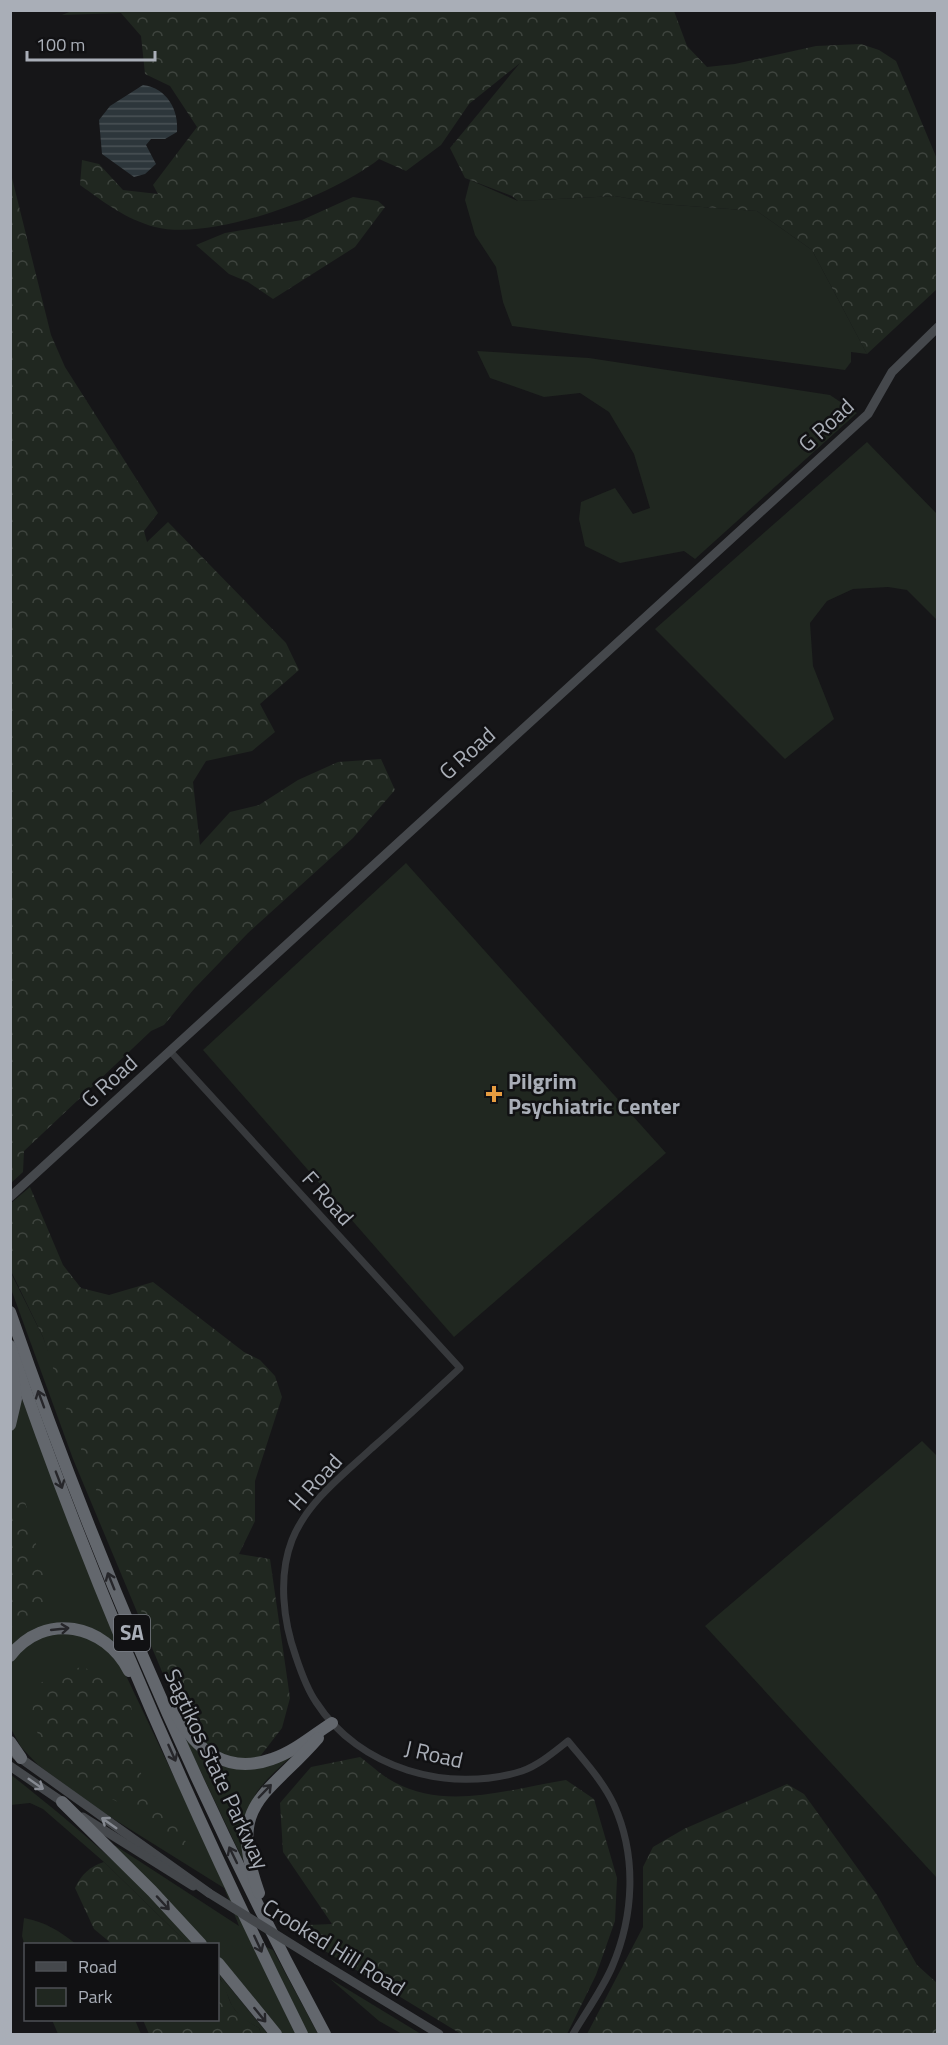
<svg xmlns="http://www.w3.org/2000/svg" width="948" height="2045" font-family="'Titillium Web',sans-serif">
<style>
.green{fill:#202720}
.forest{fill:url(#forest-crowns)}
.water{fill:url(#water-rules)}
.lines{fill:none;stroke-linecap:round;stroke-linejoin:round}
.street{stroke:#37393c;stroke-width:7}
.secondary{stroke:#45484c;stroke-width:9}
.highway{stroke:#63676d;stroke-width:12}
.secondary-bridge{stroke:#45484c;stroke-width:9}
.oneway{stroke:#26262a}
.oneway2{stroke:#868a92}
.poi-dot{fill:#e69c40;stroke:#111113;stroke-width:2}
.labels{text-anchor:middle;stroke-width:5;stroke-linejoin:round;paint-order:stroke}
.shield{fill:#111113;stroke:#7b7f86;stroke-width:1.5}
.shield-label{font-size:21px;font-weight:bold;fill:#a9aeb7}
.street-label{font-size:22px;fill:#a9aeb7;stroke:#111113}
.poi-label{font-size:22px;font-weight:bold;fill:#a9aeb7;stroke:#111113;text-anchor:start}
</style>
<defs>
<pattern id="forest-crowns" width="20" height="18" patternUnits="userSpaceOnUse" patternTransform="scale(1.5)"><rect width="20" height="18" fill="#202720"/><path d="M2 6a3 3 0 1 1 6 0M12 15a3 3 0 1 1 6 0" fill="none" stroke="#3e443e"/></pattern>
<pattern id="water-rules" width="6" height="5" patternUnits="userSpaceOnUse" patternTransform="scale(1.5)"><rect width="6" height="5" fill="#2d363b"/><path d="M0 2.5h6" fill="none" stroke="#495155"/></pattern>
</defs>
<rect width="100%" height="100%" fill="#161618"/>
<g class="green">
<polygon points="470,180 518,201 615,196 662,204 757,211 812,250 867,354 851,352 851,362 845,370 512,326 503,302 496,267 475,235 465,200"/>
<polygon points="477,351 589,358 830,395 857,413 695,559 684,551 620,563 585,546 579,519 581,502 615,488 633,514 650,508 634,454 609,412 580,393 544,397 490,378"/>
<polygon points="867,442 937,514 937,620 907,590 888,587 853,589 827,601 810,623 813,666 834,719 785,759 655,629"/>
<polygon points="406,863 666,1153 454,1337 203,1050"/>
<polygon points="10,1271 43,1337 178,1710 73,1459 11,1289"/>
<path d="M22,1399L121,1647L119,1649C81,1615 50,1613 11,1647L10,1430Z"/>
<polygon points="922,1441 938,1457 937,1878 705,1626"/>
<polygon points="76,1633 103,1645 122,1667 296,2034 281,2034 218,1957 218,1944 207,1944 111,1845 116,1846 239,1926 224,1888 96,1808 38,1765 21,1747 11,1729 10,1664 24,1647 49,1634"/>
<path d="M185,1739L216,1764L238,1769L302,1747C257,1788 242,1796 243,1860Z"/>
<path d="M10,1774C76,1826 140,1880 194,1944H188L104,1862L43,1809L30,1803L11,1805Z"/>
<path d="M24,1918C46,1922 59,1931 76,1944L25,1947L22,1936Z"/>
<polygon points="266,1947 273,1950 318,2034 307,2034"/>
<polygon points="218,1973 268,2034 261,2034 259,2028 241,2018 232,2006"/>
<polygon points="329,1978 421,2034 402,2034 379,2021"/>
<polygon points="52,2020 135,2020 141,2034 58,2034"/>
</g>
<g class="forest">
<path d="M74,10L674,11L687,46L707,67L735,64L816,46L861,44L879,50L896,61L937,159V289L867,354L812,250L757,211L662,204L615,196L518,201L512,196L465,178L450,148L520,63L469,104L441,145L406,171L379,159C334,195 213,242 155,227C125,219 104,202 80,185L82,160L99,164L123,190L158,194L153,185L197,127L170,86L145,74L141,36L121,13L62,15Z"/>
<polygon points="11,174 51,335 65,367 158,513 144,531 147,542 168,522 286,643 299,670 260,704 275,732 252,751 206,761 193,782 200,845 230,812 259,805 298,780 338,762 381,759 395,790 353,838 248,933 194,989 164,1025 151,1031 24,1151 23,1172 11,1183"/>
<polygon points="353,197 378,201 385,207 355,247 273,299 248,282 229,274 196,245 225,233 302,220"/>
<polygon points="30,1187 63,1265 81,1288 109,1295 153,1282 244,1352 260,1360 275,1376 282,1397 255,1481 255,1521 239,1554 270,1559 290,1698 282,1728 258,1759 241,1760 208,1749 178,1710 68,1414 43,1337 11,1271 10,1204"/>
<path d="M10,1500L25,1501L47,1587C44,1612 31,1616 11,1628Z"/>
<polygon points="83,1667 104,1677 131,1704 135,1753 146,1790 169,1812 199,1865 157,1838 148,1817 80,1783 43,1754 32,1712 36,1686 60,1671"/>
<path d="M360,1757C371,1765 382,1776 394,1782C447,1811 509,1789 566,1780L594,1799L617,1878L615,1921L596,1975L567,2034H461L284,1926L332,1924L283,1852L280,1803L311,1767Z"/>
<polygon points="787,1784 804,1794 877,1895 917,1965 937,1983 937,2034 587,2034 643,1927 643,1867 653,1847 684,1829"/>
<path d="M104,1862L188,1944H112L94,1929L75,1888C81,1875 90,1866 104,1862Z"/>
<path d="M218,1977C227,1986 226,1996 233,2007C239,2017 249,2022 259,2028L261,2034H149L143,2020H218Z"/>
</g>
<path class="water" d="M143,85C167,88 179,110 177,132L165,139H151L146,145L156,164L145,174L134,177L102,154L99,120L110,106Z"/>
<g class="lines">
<path class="street" d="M170,1051L460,1368C431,1395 402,1422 372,1448C343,1475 307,1502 292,1540C278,1576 283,1621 296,1657C301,1672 307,1689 316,1702C359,1769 449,1794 522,1771C539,1765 554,1752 568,1741C584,1761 603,1781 614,1805C637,1856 634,1916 612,1967C602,1990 586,2012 573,2034"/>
<g class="secondary">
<polyline points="10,1197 868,414 892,372 938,327"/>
<polyline points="16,1755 209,1893"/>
<polyline points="10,1766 67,1805"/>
<polyline points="83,1817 193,1886"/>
<polyline points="317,1960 439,2034"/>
</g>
<g class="highway">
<path d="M10,1312C96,1561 200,1803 325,2034"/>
<path d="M10,1346C90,1580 192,1813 302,2034"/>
<polyline points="10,1425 16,1399 12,1367"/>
<path d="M10,1656C45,1611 105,1624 129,1671"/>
<path d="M175,1712C195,1750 227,1775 272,1759C294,1752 313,1735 332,1723"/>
<polyline points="10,1742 21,1758"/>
<polyline points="62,1802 152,1891 201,1944"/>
<path d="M259,1893C226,1802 267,1797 318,1738"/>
<polyline points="218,1963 276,2034"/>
</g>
<polyline class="secondary-bridge" points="209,1893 317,1960"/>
</g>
<defs><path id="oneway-shaft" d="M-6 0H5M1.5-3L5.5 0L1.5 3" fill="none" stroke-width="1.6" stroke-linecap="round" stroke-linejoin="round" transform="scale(1.5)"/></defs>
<g class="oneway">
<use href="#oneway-shaft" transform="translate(41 1399) rotate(-110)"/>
<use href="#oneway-shaft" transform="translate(59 1480) rotate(69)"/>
<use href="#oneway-shaft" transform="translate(111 1581) rotate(-112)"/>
<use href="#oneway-shaft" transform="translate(60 1629) rotate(-6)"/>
<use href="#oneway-shaft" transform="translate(172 1753) rotate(66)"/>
<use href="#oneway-shaft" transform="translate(265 1791) rotate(-46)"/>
<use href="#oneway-shaft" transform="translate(233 1855) rotate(-116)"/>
<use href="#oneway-shaft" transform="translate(163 1903) rotate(47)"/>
<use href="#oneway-shaft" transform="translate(258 1944) rotate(65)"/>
<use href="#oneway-shaft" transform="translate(260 2015) rotate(51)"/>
</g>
<g class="oneway2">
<use href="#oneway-shaft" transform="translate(36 1784) rotate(35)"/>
<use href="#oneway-shaft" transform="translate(109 1823) rotate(-145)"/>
</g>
<path class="poi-dot" d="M491 1085h6v6h6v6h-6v6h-6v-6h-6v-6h6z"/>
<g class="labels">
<rect class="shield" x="114" y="1615" width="36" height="36" rx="4.5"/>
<g class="shield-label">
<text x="132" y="1640">SA</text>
</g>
<g class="street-label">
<text transform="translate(826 425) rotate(-43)" y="8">G Road</text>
<text transform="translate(467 753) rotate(-42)" y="8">G Road</text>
<text transform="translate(109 1081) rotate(-42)" y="8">G Road</text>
<text transform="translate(328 1198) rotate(48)" y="8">F Road</text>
<text transform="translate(315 1482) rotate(-48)" y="8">H Road</text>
<text transform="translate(434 1754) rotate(13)" y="8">J Road</text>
<text transform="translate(217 1769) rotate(65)" y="8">Sagtikos State Parkway</text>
<text transform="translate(334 1947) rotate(32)" y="8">Crooked Hill Road</text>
</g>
<g class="poi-label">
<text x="508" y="1089">Pilgrim<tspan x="508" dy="25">Psychiatric Center</tspan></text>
</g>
</g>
<rect width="948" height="2045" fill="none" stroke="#a9aeb7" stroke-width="24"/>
<rect x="24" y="1943" width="195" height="78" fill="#111113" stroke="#4e5055" stroke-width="1.5"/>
<rect x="36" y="1962" width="30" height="9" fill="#45484c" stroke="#4e5055" stroke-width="1.5"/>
<text x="78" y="1973" font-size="18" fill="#a9aeb7">Road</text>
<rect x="36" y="1988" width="30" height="18" fill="#202720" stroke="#4e5055" stroke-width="1.5"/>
<text x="78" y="2003" font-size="18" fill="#a9aeb7">Park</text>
<path d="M27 51v9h128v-9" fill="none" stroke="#a9aeb7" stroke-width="3"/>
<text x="36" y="51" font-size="18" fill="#a9aeb7" stroke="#111113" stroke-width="4.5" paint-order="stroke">100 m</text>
</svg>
